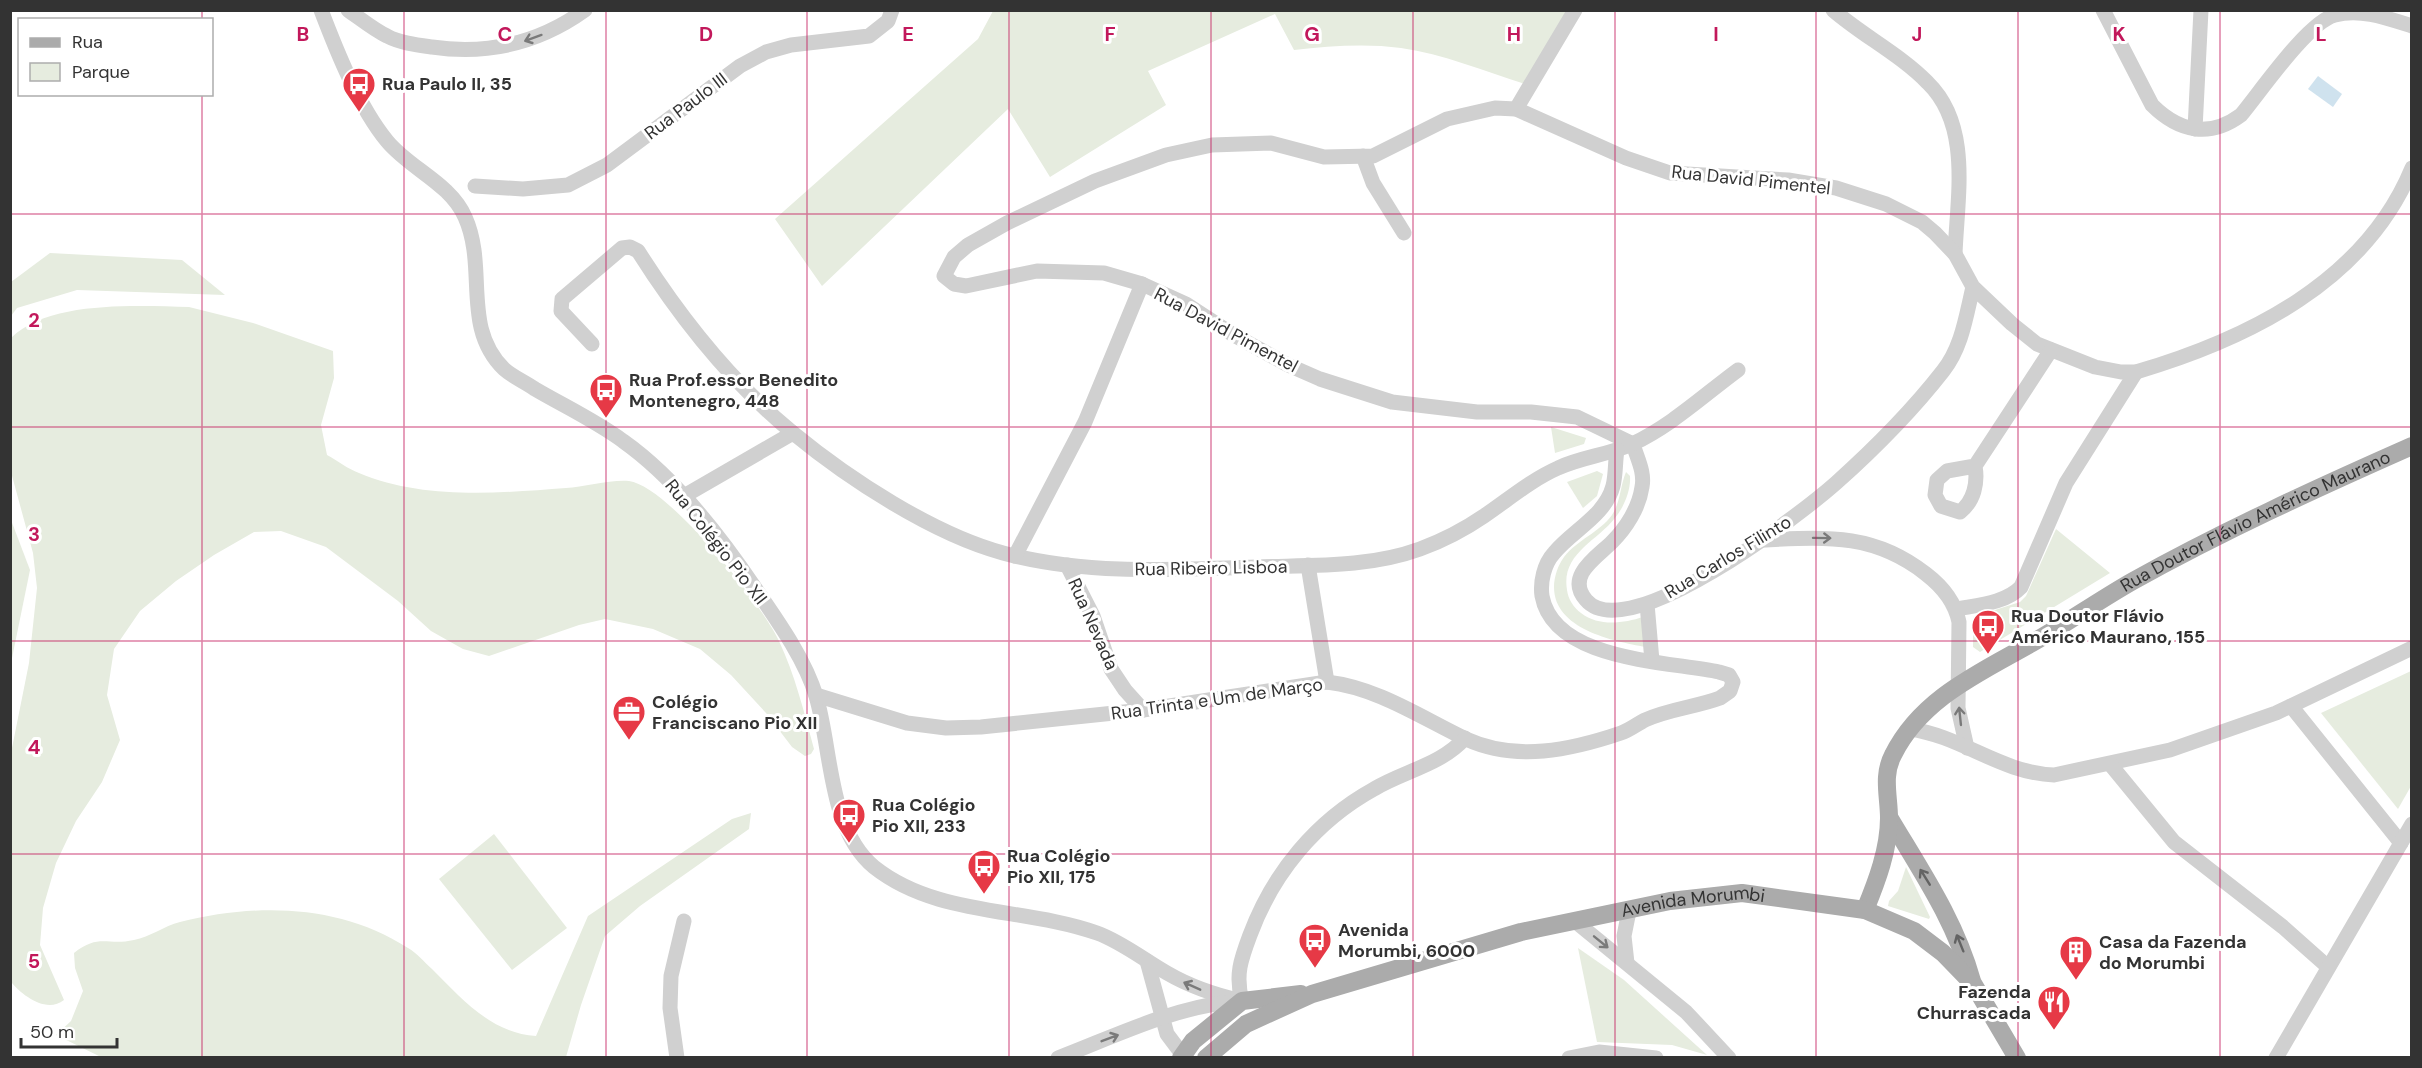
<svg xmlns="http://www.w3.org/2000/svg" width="2422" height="1068" font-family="'DM Sans',sans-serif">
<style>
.green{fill:#e6ecdf}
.water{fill:#cfe2ee}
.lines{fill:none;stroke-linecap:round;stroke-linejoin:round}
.minor{stroke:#d0d0d0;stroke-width:15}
.major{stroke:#ababab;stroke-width:18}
.oneway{stroke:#7a7a7a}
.oneway2{stroke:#636363}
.grid{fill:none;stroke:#c2185b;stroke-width:1.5;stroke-opacity:0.55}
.labels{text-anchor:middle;stroke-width:6;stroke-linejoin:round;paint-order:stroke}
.poi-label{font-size:18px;font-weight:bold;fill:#333;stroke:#fff;text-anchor:start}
.street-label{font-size:18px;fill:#333;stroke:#fff}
.grid-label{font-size:20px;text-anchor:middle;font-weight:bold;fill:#c2185b;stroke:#fff;stroke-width:6;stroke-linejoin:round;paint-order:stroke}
</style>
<rect width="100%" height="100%" fill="#fff"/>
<g class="green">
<path d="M993,11H1569L1525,84C1484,71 1443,54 1401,48C1366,43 1329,46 1294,50L1275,14L1148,71L1166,105L1050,177L1008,109L822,286L775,219L978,39Z"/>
<polygon points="50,253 182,260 225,295 77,290 17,308 11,316 11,282"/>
<path d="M189,307L253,323L333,351L334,378L321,425L327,455C338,461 348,469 359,473C422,500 500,493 566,488C584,487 613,479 629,481C668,486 762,604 779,641C795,675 804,712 814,749L811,754L805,756L792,747L766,713L731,675L700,649L653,629L605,619L579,625L489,656L463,649L431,631L398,601L326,547L281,531L254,532L214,555L176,581L140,611L114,649L107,695L120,740L102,782L76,821L56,863L43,908L40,945L64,1000C46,1014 22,995 11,982V753L29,663L37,588L33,553L11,472V338C50,300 137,306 189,307Z"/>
<polygon points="1551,427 1586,438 1584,444 1555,453"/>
<polygon points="1597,471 1603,474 1597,496 1583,508 1567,482"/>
<path d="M1626,472L1630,476C1631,490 1624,507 1615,518C1596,542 1561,554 1567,590C1568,599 1574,608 1581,613C1599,627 1624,623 1643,617L1646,647C1612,641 1554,629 1554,587C1554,577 1558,565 1564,557C1577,540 1600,532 1612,515C1621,501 1620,486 1626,472Z"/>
<polygon points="11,520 30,570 11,663"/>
<polygon points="2056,529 2110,573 1980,652 1973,647 1973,617 2020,602 2026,596"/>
<polygon points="2411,671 2411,786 2398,809 2321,713"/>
<path d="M751,813L749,829L640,906L605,936L581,1005L566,1057L103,1058L56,1035L71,1021L83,991L75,968L74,953C99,933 107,946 134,940C150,937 164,926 180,922C256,903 340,904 408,948C417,953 424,962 432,969C462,999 491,1033 536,1036L588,916L732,819Z"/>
<polygon points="494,834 567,928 512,970 439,879"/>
<polygon points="1906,867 1930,917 1929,919 1888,906 1889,901 1898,891"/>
<polygon points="1578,948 1624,980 1707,1055 1672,1045 1597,1042"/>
</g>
<polygon class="water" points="2318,76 2342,94 2333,107 2308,89"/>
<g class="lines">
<g class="minor">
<path d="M321,10C337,52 359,107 387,141C410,169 450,183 465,217C488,268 461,327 504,369C513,377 525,382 535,389C564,406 596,421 623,441C674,477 720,536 755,588C777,620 805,659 816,696C832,749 828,829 874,867C937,917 1024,907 1097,933C1122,942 1144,960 1167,973C1191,987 1215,995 1242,1001"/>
<path d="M348,10C361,19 373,29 387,36C400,43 417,45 432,47C487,55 539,43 585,10"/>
<path d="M1833,10C1863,36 1901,55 1928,83C1972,126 1957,198 1955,254"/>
<path d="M2103,10L2152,105C2179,132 2210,138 2241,115C2261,91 2308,22 2335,15C2360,8 2387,18 2412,26"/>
<polyline points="1516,109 1575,10"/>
<polyline points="2195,129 2201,10"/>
<polyline points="1363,156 1373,183 1404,233"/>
<polyline points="475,186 523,189 568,185 607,165 740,66 766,52 791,45 869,36 888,21 892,10"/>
<path d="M1973,287C1966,316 1962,347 1943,371C1911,412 1874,449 1836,483C1801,514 1627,648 1586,600C1565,576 1597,557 1612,542C1626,528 1639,508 1642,487C1645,472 1637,458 1633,444L1577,417L1531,412H1477L1392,402L1320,379L1288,365L1232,334L1186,304L1142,284L1104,273L1037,271L966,286L954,284L944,276L954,257L968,245L1007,223L1095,181L1166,155L1212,145L1271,143L1324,157L1373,156L1447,119L1495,108L1516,109L1626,158L1670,173L1788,180L1836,188L1886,204L1922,222L1935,233L1955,254L1973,287L2012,324L2037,344L2095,367L2121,372H2136C2248,339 2365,282 2412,168"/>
<path d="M592,344L561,311L562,299L622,248L630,247L638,251C681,319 731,382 793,433"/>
<path d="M1975,466L1947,471L1937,480L1935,495L1941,506L1960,512C1974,501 1978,483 1975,466L2051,350"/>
<path d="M684,496L793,433C849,479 933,534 1003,553C1084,575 1172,570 1256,567C1310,565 1368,568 1420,549C1442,541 1465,529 1484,516C1509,499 1531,480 1558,468C1581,457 1608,455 1632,444C1671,426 1704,395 1738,370"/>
<path d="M1763,540C1826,537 1874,533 1926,574C1943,587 1955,602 1959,622L1958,708L1967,748"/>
<polyline points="1015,556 1085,422 1142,284"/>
<polyline points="1067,565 1093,616 1111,669 1125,690 1143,710"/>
<polyline points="1308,565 1327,682"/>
<polyline points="1647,604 1652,661"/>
<path d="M1957,609C1978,605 2006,603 2021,587L2066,483L2136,372"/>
<path d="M816,695L907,723L946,728L981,727L1143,710L1327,682C1378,688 1420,717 1466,739C1516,762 1571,750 1621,733C1630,730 1637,724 1645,720C1669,709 1696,707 1720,698L1730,691L1733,682L1729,675L1719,672C1667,661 1554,661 1542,596C1540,582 1544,564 1554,553C1573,530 1605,516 1613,486C1616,474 1615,462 1617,450"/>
<polyline points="2291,706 2401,843"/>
<path d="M1910,729C1961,736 2001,773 2054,775L2170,750L2276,713L2412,648"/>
<polyline points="2110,764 2174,842 2283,927 2328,967"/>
<polyline points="1576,922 1686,1012 1729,1058"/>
<polyline points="1147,961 1167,1034 1185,1058"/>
<polyline points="1627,963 1624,936 1629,911"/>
<path d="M1242,1001C1235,975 1241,959 1250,935C1273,873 1316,821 1374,789C1404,771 1441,765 1465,738"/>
<polyline points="677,1058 670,1008 671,976 684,921"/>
<path d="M1058,1058C1113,1037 1172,1008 1230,1002"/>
<polyline points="1569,1058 1599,1052 1656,1058"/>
<polyline points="2276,1058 2412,824"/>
</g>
<g class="major">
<path d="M1889,817C1921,871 1955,920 1972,981"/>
<path id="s1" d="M1865,910C1877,881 1889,849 1889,818C1889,796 1882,776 1893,755C1923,694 1989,669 2044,636C2074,618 2103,598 2133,581C2223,531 2317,488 2412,446"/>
<polyline points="1181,1058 1193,1041 1242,1001 1301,994"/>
<path id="s2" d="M1206,1058L1246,1024L1312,994L1521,932L1670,901L1742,893L1865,910L1914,931L1943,953L1974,985L2017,1058"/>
</g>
</g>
<defs><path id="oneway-shaft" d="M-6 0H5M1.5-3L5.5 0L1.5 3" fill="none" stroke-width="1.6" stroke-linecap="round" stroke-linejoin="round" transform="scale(1.5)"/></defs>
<g class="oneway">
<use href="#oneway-shaft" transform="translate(533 38) rotate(160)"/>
<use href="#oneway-shaft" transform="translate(1822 538) rotate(1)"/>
<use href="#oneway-shaft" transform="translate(1960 716) rotate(-96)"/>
<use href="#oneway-shaft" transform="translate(1601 942) rotate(39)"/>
<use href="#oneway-shaft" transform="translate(1192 986) rotate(-156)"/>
<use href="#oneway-shaft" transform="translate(1110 1038) rotate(-21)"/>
</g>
<g class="oneway2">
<use href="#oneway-shaft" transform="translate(1925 877) rotate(-122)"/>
<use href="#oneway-shaft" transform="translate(1960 943) rotate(-112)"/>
</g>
<path class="grid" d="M202,10V20M404,10V1058M606,10V1058M807,10V1058M1009,10V1058M1211,10V1058M1413,10V1058M1615,10V1058M1816,10V1058M2018,10V1058M2220,10V1058M202,94V1058M10,214H2412M10,427H2412M10,641H2412M10,854H2412"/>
<defs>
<g id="bus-pin" transform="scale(1.725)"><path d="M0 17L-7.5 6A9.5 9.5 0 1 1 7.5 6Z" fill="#e63946" stroke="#fff"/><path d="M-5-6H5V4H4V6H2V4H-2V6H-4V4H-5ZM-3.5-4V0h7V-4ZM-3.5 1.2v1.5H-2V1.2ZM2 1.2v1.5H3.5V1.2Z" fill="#fff"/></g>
<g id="office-pin" transform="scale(1.725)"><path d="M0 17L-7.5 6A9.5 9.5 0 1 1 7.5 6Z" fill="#e63946" stroke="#fff"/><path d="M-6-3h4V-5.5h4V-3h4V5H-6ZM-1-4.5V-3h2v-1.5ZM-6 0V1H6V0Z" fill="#fff"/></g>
<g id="building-pin" transform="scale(1.725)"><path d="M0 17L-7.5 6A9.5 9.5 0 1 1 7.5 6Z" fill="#e63946" stroke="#fff"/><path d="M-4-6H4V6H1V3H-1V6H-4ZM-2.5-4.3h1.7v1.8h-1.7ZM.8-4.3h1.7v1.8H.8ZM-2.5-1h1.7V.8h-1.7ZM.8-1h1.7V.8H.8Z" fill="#fff"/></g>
<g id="restaurant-pin" transform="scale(1.725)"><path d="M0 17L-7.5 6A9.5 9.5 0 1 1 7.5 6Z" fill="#e63946" stroke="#fff"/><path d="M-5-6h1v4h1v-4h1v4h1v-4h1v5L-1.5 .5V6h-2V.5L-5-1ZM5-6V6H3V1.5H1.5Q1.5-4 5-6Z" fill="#fff"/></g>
</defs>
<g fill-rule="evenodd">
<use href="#bus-pin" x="359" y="84"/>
<use href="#bus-pin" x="606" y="390"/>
<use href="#bus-pin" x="1988" y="626"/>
<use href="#office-pin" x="629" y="712"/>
<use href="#bus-pin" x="849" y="815"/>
<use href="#bus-pin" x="984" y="866"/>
<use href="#bus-pin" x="1315" y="940"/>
<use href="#building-pin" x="2076" y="952"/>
<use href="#restaurant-pin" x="2054" y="1002"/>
</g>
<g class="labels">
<g class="poi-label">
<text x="382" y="90">Rua Paulo II, 35</text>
<text x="629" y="386">Rua Prof.essor Benedito<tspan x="629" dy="21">Montenegro, 448</tspan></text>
<text x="2011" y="622">Rua Doutor Flávio<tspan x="2011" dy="21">Américo Maurano, 155</tspan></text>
<text x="652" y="708">Colégio<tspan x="652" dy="21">Franciscano Pio XII</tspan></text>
<text x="872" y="811">Rua Colégio<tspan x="872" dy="21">Pio XII, 233</tspan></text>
<text x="1007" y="862">Rua Colégio<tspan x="1007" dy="21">Pio XII, 175</tspan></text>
<text x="1338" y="936">Avenida<tspan x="1338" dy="21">Morumbi, 6000</tspan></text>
<text x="2099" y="948">Casa da Fazenda<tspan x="2099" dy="21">do Morumbi</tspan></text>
<text x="2031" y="998" text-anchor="end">Fazenda<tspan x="2031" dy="21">Churrascada</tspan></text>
</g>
<g class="street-label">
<text transform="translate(686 106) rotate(-37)" y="6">Rua Paulo III</text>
<text transform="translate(1751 180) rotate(6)" y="6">Rua David Pimentel</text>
<text transform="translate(1226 330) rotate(28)" y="6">Rua David Pimentel</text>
<text dy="6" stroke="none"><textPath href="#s1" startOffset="596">Rua Doutor Flávio Américo Maurano</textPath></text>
<text transform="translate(716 542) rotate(52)" y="6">Rua Colégio Pio XII</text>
<text transform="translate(1728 557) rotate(-31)" y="6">Rua Carlos Filinto</text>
<text transform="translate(1211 568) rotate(-1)" y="6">Rua Ribeiro Lisboa</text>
<text transform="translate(1093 624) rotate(66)" y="6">Rua Nevada</text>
<text transform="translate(1217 699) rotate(-8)" y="6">Rua Trinta e Um de Março</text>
<text dy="6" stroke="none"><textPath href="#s2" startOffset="518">Avenida Morumbi</textPath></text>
</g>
</g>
<g class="grid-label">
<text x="303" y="41">B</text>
<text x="505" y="41">C</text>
<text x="706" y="41">D</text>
<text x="908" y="41">E</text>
<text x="1110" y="41">F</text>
<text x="1312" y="41">G</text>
<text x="1514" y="41">H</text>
<text x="1716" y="41">I</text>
<text x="1917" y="41">J</text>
<text x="2119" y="41">K</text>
<text x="2321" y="41">L</text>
<text x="34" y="327">2</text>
<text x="34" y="541">3</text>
<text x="34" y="754">4</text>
<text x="34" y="968">5</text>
</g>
<rect width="2422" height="1068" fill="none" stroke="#333333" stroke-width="24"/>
<rect x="18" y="18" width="195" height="78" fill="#ffffff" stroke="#adadad" stroke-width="1.5"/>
<rect x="30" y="38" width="30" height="9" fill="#ababab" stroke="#adadad" stroke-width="1.5"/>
<text x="72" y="48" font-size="18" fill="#333333">Rua</text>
<rect x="30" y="63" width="30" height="18" fill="#e6ecdf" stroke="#adadad" stroke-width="1.5"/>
<text x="72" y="78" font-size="18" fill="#333333">Parque</text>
<path d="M21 1038v9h96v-9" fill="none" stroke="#333333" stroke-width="3"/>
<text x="30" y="1038" font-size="18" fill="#333333" stroke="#ffffff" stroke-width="4.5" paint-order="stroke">50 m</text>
</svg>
